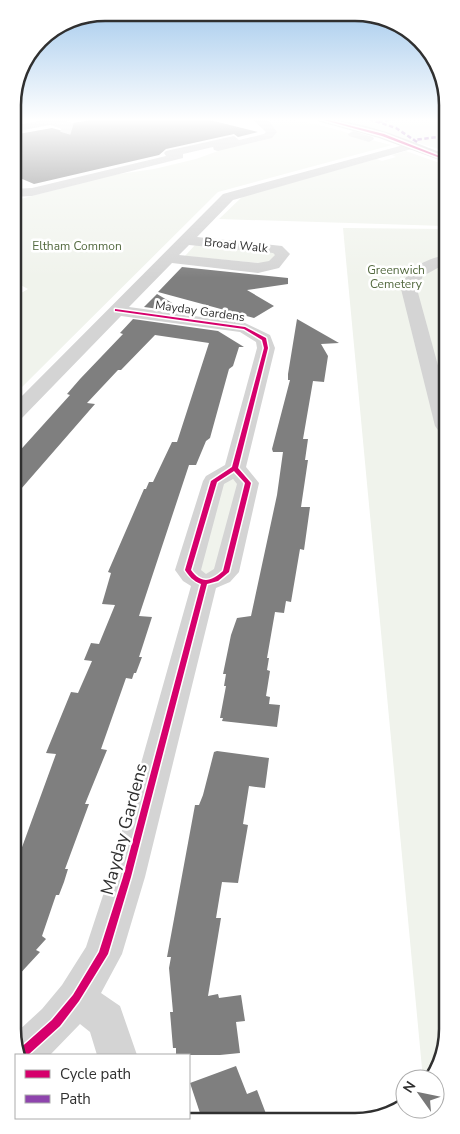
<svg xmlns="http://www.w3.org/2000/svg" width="460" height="1134" font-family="'Nunito Sans',sans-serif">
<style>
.green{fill:#f0f3ec}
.building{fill:#7f7f7f}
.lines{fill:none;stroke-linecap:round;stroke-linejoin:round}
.minor-tunnel{stroke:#d6d6d6;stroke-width:12;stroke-dasharray:12 5.5;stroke-linecap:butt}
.minor{fill:#d4d4d4;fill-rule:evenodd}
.major{fill:#c8c8c8;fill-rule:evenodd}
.highway{fill:#c2c2c2;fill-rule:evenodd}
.quiet{stroke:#8e44ad;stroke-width:2.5;stroke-dasharray:4.5 2.5;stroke-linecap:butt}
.cycleway-casing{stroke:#fff;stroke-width:3}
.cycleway{fill:#d6006c;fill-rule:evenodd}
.labels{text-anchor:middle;stroke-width:5;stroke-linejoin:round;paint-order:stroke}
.far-street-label{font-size:12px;fill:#303030;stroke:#fff}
.far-park-label{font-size:12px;fill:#546a40;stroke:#fff}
.near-street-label{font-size:18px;fill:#303030;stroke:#fff}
.rim{fill:none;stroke:#303030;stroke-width:2.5}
</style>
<rect width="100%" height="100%" fill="#fff"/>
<g class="green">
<path d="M276,119C316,119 353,137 392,145L218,192L14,395L13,303L16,296L28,289L13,281V201L112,175L154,169L196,159L229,147L272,137L275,135V129L267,121Z"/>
<polygon points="341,119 445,119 445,151"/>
<polygon points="406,151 445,165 445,226 219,219 243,196 376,159 382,161 396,157 392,155"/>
<polygon points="343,228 445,229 447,1035 431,1079 423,1079"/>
<polygon points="195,245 266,250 277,255 269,264 185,256"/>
<polygon points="232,479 240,482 220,570 206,576 198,571 221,483"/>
</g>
<g class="building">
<polygon points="95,119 206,119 258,132 238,137 234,134 166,149 159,155 34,184 13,175 13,135 52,128 63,131 68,128 68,124"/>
<polygon points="182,267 288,278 288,284 247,290 274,306 254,318 158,292"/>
<polygon points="157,294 189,313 144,307"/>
<polygon points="133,319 218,331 244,347 239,347 233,366 229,369 210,438 206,441 196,465 189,465 139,616 152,617 142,648 139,657 142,657 136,673 134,673 132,679 126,678 101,749 107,750 85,804 89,804 65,869 68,869 64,882 59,895 56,895 42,936 46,939 36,950 40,952 15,979 15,849 21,850 56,754 46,753 71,692 78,693 92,661 84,660 91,643 99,644 115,605 102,604 111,573 108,572 144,489 146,489 149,482 153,482 172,442 177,442 209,343 155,335 121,370 118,370 87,403 95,404 14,497 14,465 20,457 15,456 70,395 67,394 80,379 123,334 120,333"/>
<polygon points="297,319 339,343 321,344 328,356 324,382 313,381 303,439 308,439 305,460 308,460 301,507 310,507 304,550 300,549 291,602 286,601 284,613 275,612 267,658 269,658 267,670 270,671 266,696 270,697 269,704 280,705 277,727 222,721 223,718 220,718 226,686 224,686 226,674 223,674 231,635 237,618 251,616 277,495 283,452 273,452 272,449 290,380 288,380 288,374"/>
<polygon points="217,751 269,758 265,788 249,786 243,824 248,825 238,883 222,882 216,918 221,918 208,996 218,994 219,998 241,995 245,1021 236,1022 240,1053 220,1055 176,1055 176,1048 173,1048 170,1012 173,1012 169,968 171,957 167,957 195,805 199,805 203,795 214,752"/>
<polygon points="236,1066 247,1094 257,1090 268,1119 202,1119 190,1083"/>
</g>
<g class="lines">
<polyline class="minor-tunnel" points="62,126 72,129"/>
<g class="minor">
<polygon points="52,119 67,126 62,129 47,124 47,120"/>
<polygon points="252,119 268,120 277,132 272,138 218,151 214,150 213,147 183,154 183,158 32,196 13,197 13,189 32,188 166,156 164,153 166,151 234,136 239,140 264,134 266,132"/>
<polygon points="353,131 373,137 374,139 369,142 349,136 348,134"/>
<path d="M411,143L415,144V148L233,200L197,237L282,246L290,254L279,268L258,273L172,263L129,307L245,323L270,335L275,348L246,467L259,483L239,572L230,582L216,588L145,877L122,954L101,993L120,1006L137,1055H97L90,1032L80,1024L50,1055H17L16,1033L42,1009L62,985L86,947L109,877L191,586L183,581L175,570L203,481L206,476L225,465L257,348L256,342L240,332L121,316L21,419L14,421V404L223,194ZM189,245L273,253L275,255L269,261L258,263L179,255ZM233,479L237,484L214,569L206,574L201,570L224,484Z"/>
<path d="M445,255V264L423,276L417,289L445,391V432L438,430L435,426L401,289C407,267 425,260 445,255Z"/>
<polygon points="116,1118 160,1118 160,1119 117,1120"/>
</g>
<polygon class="major" points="47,119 72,119 66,122 13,132 13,126"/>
<path class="highway" d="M315,119C360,119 403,138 445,154V162L379,138L317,121Z"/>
<g class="quiet">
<polyline points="369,119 396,128 414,140"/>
<polyline points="378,122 394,119"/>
<polyline points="417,142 414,140 445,136"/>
</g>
<g class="cycleway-casing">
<g id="cycleway">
<polygon points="320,119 324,119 384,134 442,157 440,158 382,136"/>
<path d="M115,309L245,327L266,338L268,348L238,468L251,483L229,572L218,581L207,584L131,877L108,954L79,1001L60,1026L28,1055H17L16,1054L17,1051L52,1020L73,995L99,952L123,877L201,584C193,581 189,576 185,570L211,481L232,467L264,348L262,340L244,329L116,311H115ZM234,471L245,483L223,571C211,582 201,584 191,570L217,482Z"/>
</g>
</g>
<use href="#cycleway" class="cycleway"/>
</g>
<linearGradient id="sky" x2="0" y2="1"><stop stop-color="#a3c9ec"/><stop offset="0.43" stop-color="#fff"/><stop offset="1" stop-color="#fff" stop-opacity="0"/></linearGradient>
<rect width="460" height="278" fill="url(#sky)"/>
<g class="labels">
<g class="far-street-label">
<text transform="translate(236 245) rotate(6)" y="4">Broad Walk</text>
<text transform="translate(200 311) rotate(8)" y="4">Mayday Gardens</text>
</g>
<g class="far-park-label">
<text x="77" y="250">Eltham Common</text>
<text x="396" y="274">Greenwich<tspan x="396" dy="14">Cemetery</tspan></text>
</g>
<g class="near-street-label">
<text transform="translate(124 829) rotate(-75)" y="6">Mayday Gardens</text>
</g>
</g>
<path d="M0 0H460V1134H0ZM105 21H355A84 84 0 0 1 439 105V1029A84 84 0 0 1 355 1113H105A84 84 0 0 1 21 1029V105A84 84 0 0 1 105 21Z" fill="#fff" fill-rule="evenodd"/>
<path class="rim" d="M105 21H355A84 84 0 0 1 439 105V1029A84 84 0 0 1 355 1113H105A84 84 0 0 1 21 1029V105A84 84 0 0 1 105 21Z"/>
<rect x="15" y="1054" width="175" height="65" fill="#ffffff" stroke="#acacac"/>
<rect x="25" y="1070" width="25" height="8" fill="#d6006c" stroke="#acacac"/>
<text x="60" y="1079" font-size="15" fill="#303030">Cycle path</text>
<rect x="25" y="1095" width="25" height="8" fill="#8e44ad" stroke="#acacac"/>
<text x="60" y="1104" font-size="15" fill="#303030">Path</text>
<g transform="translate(420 1094) rotate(303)"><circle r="24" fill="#ffffff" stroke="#acacac"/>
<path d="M0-4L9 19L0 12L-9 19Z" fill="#787878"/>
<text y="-8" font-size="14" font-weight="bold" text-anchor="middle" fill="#303030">N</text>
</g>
</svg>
